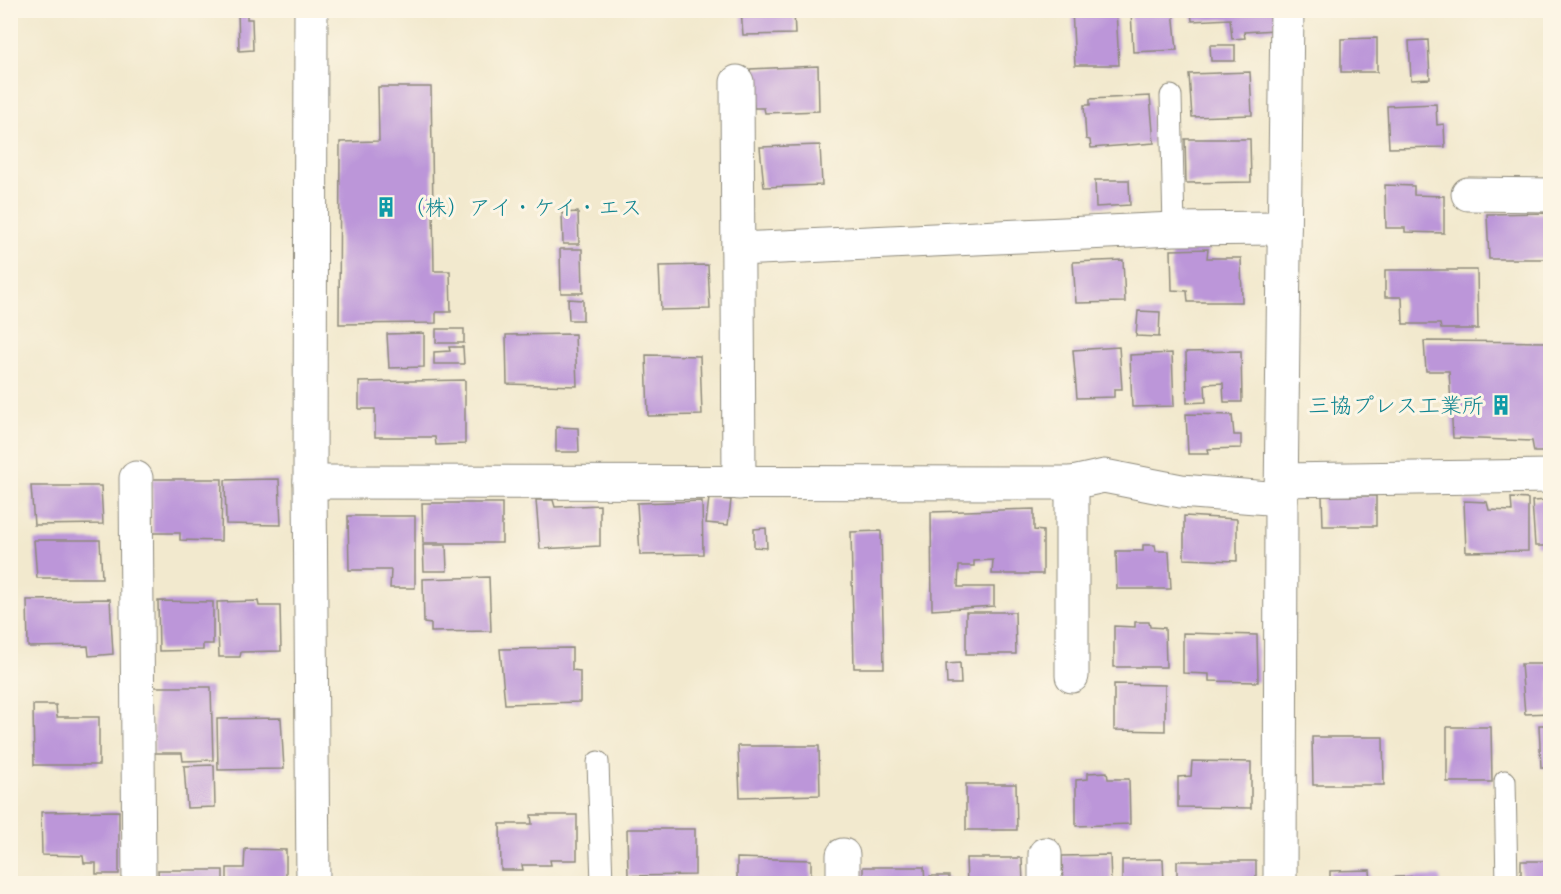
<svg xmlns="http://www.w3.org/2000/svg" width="1561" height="894" font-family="'Architects Daughter','Klee One',sans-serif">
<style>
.building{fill:#bc96d9}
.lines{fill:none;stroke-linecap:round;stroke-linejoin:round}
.service-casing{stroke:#8e8a7c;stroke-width:23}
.minor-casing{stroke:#8e8a7c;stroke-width:35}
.service{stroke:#fff;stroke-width:21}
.minor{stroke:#fff;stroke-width:33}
.labels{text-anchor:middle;stroke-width:6;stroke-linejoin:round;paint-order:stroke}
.culture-label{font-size:22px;fill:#0d838f;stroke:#fcf5e5;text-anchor:start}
</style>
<rect width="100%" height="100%" fill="#fcf5e5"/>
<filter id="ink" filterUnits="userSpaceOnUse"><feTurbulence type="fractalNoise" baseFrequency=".0167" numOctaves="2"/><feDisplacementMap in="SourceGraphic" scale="12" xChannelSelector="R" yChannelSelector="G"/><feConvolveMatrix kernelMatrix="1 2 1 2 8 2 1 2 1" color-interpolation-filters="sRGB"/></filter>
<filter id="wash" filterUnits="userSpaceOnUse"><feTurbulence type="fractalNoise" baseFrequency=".008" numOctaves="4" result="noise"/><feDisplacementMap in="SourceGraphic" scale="24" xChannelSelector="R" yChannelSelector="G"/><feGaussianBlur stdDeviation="1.35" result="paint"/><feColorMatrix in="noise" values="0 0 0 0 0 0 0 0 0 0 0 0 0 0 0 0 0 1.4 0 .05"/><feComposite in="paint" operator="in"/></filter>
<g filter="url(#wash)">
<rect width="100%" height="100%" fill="#f2e9ce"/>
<g id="blocks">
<g class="building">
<polygon points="238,10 247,10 247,19 252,19 253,50 239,51"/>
<polygon points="741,10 794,10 795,34 743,35"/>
<polygon points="1072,10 1116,10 1119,65 1075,65"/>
<polygon points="1131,10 1173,10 1177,50 1133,52"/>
<polygon points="1191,10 1274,10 1274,30 1244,32 1245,38 1232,39 1230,19 1192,21"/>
<polygon points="1377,38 1377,72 1341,72 1341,39"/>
<polygon points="1428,40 1430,79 1411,80 1409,41"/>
<polygon points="1210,45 1235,45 1235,61 1211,61"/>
<polygon points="818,66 819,111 765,113 764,108 754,108 750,69"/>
<polygon points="1250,72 1252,115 1192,117 1189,74"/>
<polygon points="378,87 431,87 434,271 450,271 451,312 436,312 436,323 339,324 340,142 379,141"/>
<polygon points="1150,96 1154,143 1091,148 1090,140 1086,139 1084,105 1090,105 1090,99"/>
<polygon points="1436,104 1437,125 1444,124 1445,147 1389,148 1387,106"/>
<polygon points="1185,139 1250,139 1251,182 1186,183"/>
<polygon points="820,145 822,185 764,187 760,147"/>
<polygon points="1095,180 1129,180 1130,205 1096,207"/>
<polygon points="1385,185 1414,186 1414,195 1444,196 1444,233 1405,232 1405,228 1386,228"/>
<polygon points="578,212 579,244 563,244 562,213"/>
<polygon points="1550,213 1550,259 1489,259 1487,214"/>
<polygon points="560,249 582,249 583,293 561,293"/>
<polygon points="1208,249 1207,258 1241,258 1242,302 1188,302 1187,291 1172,290 1171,250"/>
<polygon points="1123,260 1125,302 1076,303 1073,262"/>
<polygon points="708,265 710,309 661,310 659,266"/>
<polygon points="1385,270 1477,270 1478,329 1441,329 1440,324 1403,324 1402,297 1385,297"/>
<polygon points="568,299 583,300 583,320 569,320"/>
<polygon points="1138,311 1160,312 1159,337 1136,336"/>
<rect x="436" y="329" width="28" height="14"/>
<polygon points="424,333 424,367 389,368 387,334"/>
<polygon points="575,334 577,386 507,384 506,335"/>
<polygon points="1424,341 1550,342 1550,452 1534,452 1532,441 1453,438 1449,371 1426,371"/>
<polygon points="449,347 463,347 464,364 434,364 434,352 450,351"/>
<polygon points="1119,347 1122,389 1114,389 1114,397 1077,398 1073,350"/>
<polygon points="1241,351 1242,402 1224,402 1223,383 1205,384 1206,402 1187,403 1186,352"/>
<polygon points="1172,353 1174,406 1132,407 1130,355"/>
<polygon points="646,355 700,356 702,415 648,416"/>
<polygon points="465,380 465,444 436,445 435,437 375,437 375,409 359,409 359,382"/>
<polygon points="1186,414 1232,415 1234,435 1241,435 1241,448 1208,449 1209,454 1188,454"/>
<polygon points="556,427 578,428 579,452 556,452"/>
<polygon points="152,479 222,479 221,541 180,540 180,533 153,533"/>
<polygon points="279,479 281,525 226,524 225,480"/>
<polygon points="31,486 101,486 103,524 34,525"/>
<polygon points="1322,496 1376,496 1376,526 1323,526"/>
<polygon points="709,498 731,500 728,525 706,523"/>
<polygon points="1511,498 1528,499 1528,551 1466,552 1464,501 1487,502 1489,510 1512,511"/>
<polygon points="536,500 553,500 555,507 600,505 600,546 540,549"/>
<polygon points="1550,500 1550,546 1535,546 1532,501"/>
<polygon points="702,501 703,554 640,555 637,503"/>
<polygon points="422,503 502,503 502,543 423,543"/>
<polygon points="1034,509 1034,530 1043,531 1043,574 992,574 993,560 974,561 974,566 959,566 958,587 994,587 994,606 932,610 931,512"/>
<polygon points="348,516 415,516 415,588 390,588 391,570 349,570"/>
<polygon points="1184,516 1237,519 1237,561 1184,559"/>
<polygon points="766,528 767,548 754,547 754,529"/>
<polygon points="881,531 884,668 854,668 851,532"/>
<polygon points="34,540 100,540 102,578 37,578"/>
<polygon points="423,545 446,545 447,571 424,571"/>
<polygon points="1143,545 1155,545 1156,551 1169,551 1171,589 1117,589 1116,551 1143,551"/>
<polygon points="489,577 491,631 431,632 431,624 424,623 423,579"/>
<polygon points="110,599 113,654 89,656 88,646 28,647 27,600"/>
<polygon points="158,601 213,602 213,644 203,644 203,650 159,651"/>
<polygon points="258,601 259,606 280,606 281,651 241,652 240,657 219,657 217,602"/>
<polygon points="966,612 1015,612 1016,654 966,654"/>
<polygon points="1135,622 1149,622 1150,627 1165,628 1166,667 1114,667 1114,626 1135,627"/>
<polygon points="1183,633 1257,635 1258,682 1209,681 1209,674 1183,673"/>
<polygon points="572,648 572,670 580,671 580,702 505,704 500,649"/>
<polygon points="960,663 961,684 947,684 946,664"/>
<polygon points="1521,664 1550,664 1550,713 1525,714"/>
<polygon points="1114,684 1165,685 1165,731 1114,730"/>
<polygon points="153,687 211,687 213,760 183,761 182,753 154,753"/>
<polygon points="33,705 56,705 57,717 99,717 99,765 34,765"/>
<polygon points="281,718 284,769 218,770 217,719"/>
<polygon points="1539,725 1550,725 1550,768 1541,768"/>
<polygon points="1447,727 1491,727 1492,782 1447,782"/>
<polygon points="1312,737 1383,737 1384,785 1313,785"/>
<polygon points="738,746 819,746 820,795 740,797"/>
<polygon points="1192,761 1251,762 1251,808 1178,807 1178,777 1191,776"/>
<polygon points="214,765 215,807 187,808 184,766"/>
<polygon points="1107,772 1108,779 1129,779 1130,824 1076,826 1076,780 1088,779 1088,773"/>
<polygon points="966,784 1016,784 1017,830 966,830"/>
<polygon points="119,811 119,874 96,874 96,863 84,863 83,856 42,855 41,812"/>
<polygon points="531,815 577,815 577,860 550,860 551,865 522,865 523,870 501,870 500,824 532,824"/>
<polygon points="627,829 695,829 695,875 628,876"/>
<polygon points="245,849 286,850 286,884 227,884 227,868 244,868"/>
<polygon points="1110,855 1111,884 1063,884 1062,856"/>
<polygon points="737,858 811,860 811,884 737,884"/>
<polygon points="966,858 1022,858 1023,884 967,884"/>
<polygon points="1163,859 1164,884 1122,884 1122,860"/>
<rect x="1177" y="861" width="79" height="23"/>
<rect x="1521" y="861" width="29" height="23"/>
<polygon points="863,867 924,867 925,884 863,884"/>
<polygon points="158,870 223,870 223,884 159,884"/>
<polygon points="1370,870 1371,884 1330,884 1330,871"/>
<rect x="930" y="876" width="19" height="8"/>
<polygon points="1440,876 1441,884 1394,884 1394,877"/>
</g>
</g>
</g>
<g filter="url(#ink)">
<use href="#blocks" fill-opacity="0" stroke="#8e8a7c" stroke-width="1.5"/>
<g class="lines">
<g class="service-casing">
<g id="service">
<polyline points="1171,96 1174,229"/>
<polyline points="598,762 602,884"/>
<polyline points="1505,781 1507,884"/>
</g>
</g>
<g class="minor-casing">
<g id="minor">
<polyline points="311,10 310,482 313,884"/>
<polyline points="737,82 739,483"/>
<polyline points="1468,194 1550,195"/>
<polyline points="738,249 1174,229 1284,228"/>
<polyline points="136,478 139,884"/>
<polyline points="1282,480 1550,476"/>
<polyline points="310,482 1072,483 1104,476 1181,491 1281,499"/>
<polyline points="1072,676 1072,483"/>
<polyline points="1045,854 1045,884"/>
<polyline points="843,855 843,884"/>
<polyline points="1280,884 1281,499 1287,10"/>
</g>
</g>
<use href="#service" class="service"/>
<use href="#minor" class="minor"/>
</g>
</g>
<defs>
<g id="building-bare" transform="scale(1.62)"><path d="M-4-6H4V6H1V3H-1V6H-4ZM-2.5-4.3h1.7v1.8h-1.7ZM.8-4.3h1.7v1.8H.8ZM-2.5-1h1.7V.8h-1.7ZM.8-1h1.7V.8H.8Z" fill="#0f9aa8" stroke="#fcf5e5" stroke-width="2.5" paint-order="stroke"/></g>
</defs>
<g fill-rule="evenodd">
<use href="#building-bare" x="386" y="207"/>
<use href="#building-bare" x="1501" y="405"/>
</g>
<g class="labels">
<g class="culture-label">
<text x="403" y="215">（株）アイ・ケイ・エス</text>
<text x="1484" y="413" text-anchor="end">三協プレス工業所</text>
</g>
</g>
<rect width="1561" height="894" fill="none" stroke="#fcf5e5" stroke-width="36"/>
</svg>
